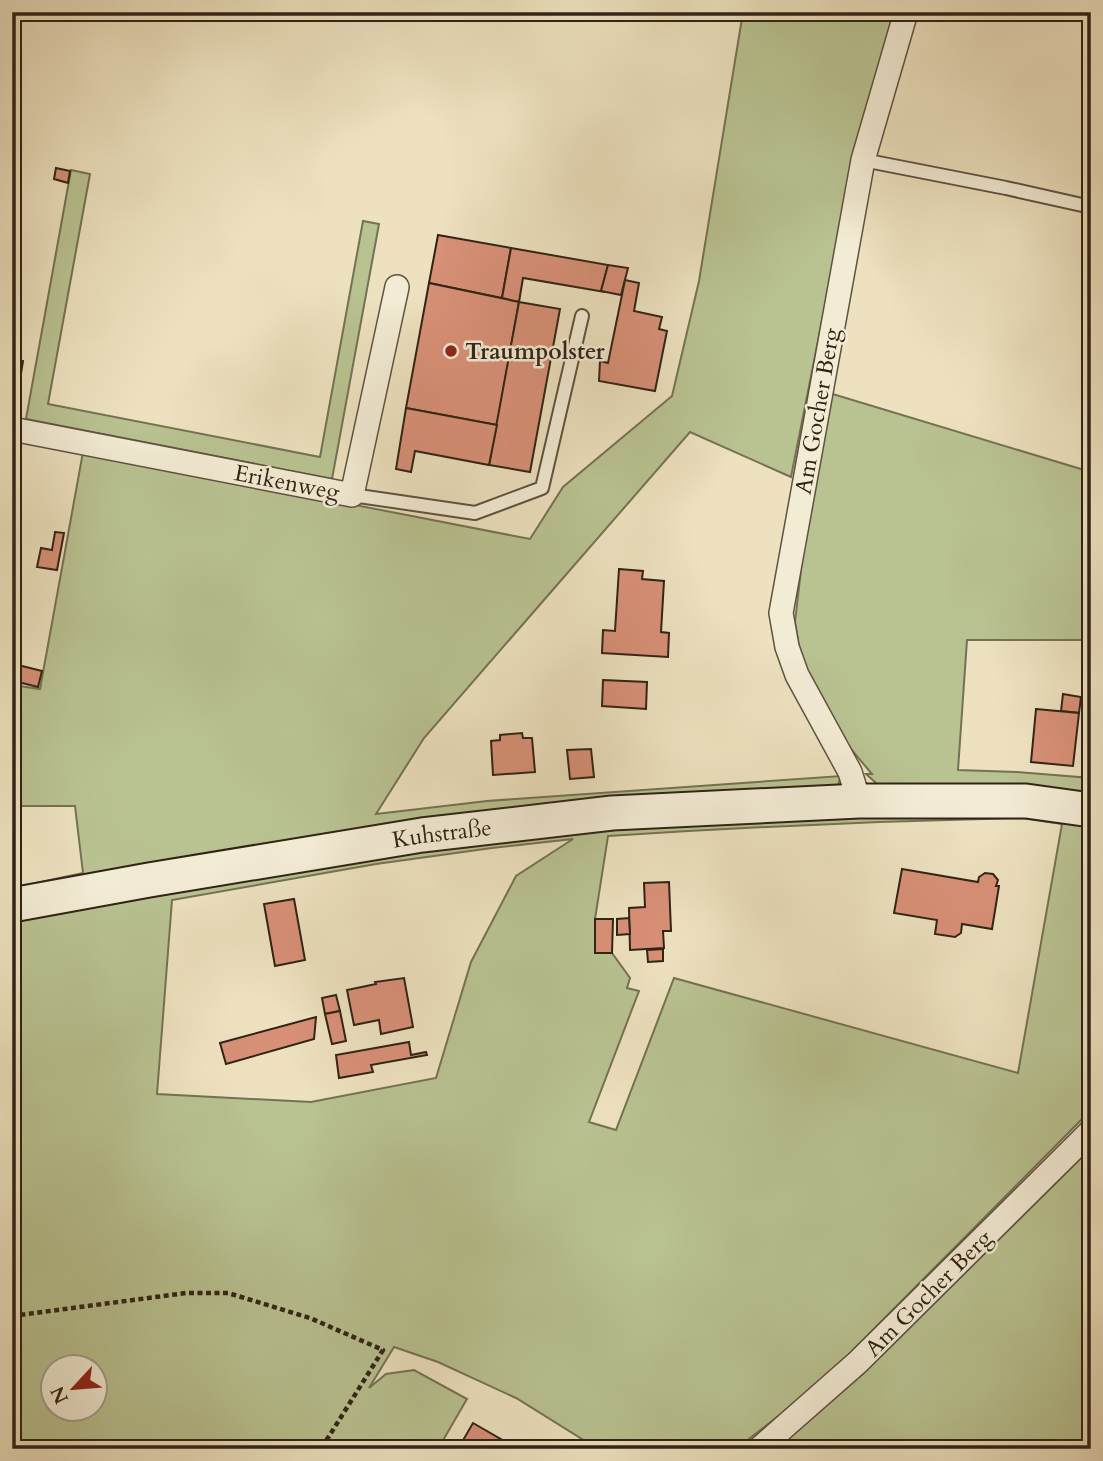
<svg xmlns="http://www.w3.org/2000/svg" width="1103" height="1461" font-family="Cardo,serif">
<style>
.green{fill:#b9c291;stroke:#747254;stroke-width:2;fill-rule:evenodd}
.building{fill:#d89077;stroke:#302316;stroke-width:2}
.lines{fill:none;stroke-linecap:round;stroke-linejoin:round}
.lane-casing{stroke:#5f5240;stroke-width:16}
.street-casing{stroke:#5f5240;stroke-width:26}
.secondary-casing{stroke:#302316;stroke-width:37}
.path{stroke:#302316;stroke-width:4.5;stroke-dasharray:5 3.5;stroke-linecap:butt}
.lane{stroke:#f3ecd5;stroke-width:12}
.street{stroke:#f3ecd5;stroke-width:23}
.secondary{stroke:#f3ecd5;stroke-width:33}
.poi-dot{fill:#8f2418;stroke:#f3ecd5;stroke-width:2.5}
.labels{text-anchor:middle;stroke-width:5;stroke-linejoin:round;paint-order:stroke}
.poi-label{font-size:23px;font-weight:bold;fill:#302316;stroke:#f3ecd5;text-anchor:start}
.street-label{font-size:23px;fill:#302316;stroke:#f3ecd5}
</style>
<rect width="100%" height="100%" fill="#ede1bf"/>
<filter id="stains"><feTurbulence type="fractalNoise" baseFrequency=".00286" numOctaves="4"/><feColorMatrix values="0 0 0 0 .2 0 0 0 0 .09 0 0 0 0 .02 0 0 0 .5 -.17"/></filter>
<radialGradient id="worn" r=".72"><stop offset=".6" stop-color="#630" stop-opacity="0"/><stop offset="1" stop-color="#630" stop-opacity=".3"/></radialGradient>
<g class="green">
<polygon points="743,12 900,12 853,165 791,477 690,432 424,738 376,814 487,801 841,776 836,791 12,896 12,888 83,873 75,806 12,806 12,685 40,689 83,452 530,539 563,487 672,396 699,281"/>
<polygon points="71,170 90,174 48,404 320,457 363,221 379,224 332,479 26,419"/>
<polygon points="826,392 1091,472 1091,640 967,640 958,770 1017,772 1091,778 1091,796 885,791 866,774 872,774 845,742 803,671 795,622 815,448"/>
<path d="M966,811L1091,820V1110L848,1355L786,1410L736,1449H598L516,1398L438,1362L394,1347L369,1388L386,1374L414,1370L467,1399L438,1449H12V918L361,856L596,825ZM1022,818L1062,824L1018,1073L674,978L616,1130L589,1122L639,991L627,988L630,978L612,953H595V919L608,836C746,827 884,821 1022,818ZM573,839L516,876L471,962L436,1078L311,1102L157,1094L172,900L376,864L492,848ZM52,1366H94V1408H52Z"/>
<polygon points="1091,1148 1091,1449 777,1449 865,1372"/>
</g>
<g class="building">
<polygon points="56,168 70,171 68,183 54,179"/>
<polygon points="12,211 20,212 13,251 12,251"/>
<polygon points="438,235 511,248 502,298 429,283"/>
<polygon points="511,248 608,265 601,291 605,292 523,278 519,302 502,298"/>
<polygon points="608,265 628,268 621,295 601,291"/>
<polygon points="625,280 639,283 634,311 662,317 659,329 667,331 655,391 599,381 600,361 608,363"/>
<polygon points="429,283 519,302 497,425 406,408"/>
<polygon points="519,302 560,309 530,472 489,465"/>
<polygon points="12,359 23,361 16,404 12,403"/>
<polygon points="406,408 497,425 489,465 415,451 411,472 396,469"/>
<polygon points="55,532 64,533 57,570 37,567 41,548 52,550"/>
<polygon points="619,569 643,571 642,579 664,581 661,632 669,633 668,657 602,653 603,630 615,631"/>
<polygon points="18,665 42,671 38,687 14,681"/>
<polygon points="603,680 647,682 646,709 602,706"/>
<polygon points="1063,694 1081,697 1079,713 1061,711"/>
<polygon points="1036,709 1079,713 1073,766 1031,762"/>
<polygon points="522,733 523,738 532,738 535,772 493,775 491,741 500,740 500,735"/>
<polygon points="591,749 594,777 570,779 567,750"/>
<polygon points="902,869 978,882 979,877 985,873 993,874 998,880 996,886 999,886 992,929 962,924 961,933 955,937 935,934 937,920 894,913"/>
<polygon points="669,882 671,931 663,931 664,948 630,950 629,908 645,907 644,883"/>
<polygon points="294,899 305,960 275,966 264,904"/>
<polygon points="629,918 630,934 617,935 617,919"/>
<polygon points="595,919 613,919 612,953 595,953"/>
<polygon points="663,949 663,961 648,962 647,950"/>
<polygon points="404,978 413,1027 381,1034 379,1020 354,1025 347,990 376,984 375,982"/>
<polygon points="336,995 340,1011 325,1014 322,998"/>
<polygon points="340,1011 346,1041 332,1044 325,1014"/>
<polygon points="316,1017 314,1039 226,1064 220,1043"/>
<polygon points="409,1042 411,1055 426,1052 427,1055 371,1065 373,1072 339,1078 336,1055"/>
<polygon points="473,1423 504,1441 500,1449 458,1449"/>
</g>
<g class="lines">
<g class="lane-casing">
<g id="lane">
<polyline points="863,160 1006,188 1091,207"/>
<polyline points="352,495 475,513 542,488 582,316"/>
</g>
</g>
<g class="street-casing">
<g id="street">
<polyline points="12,429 352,495 397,287"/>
<polyline points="859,801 850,772 797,675 787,647 781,613 863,160 906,12"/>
<polyline points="759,1449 858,1362 1091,1131"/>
</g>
</g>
<g class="secondary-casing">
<g id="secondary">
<path id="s1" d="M12,905L149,880L422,835L612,813L859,801H1026L1091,810"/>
</g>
</g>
<polyline class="path" points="12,1316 186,1293 228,1293 310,1318 383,1350 321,1449"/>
<use href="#lane" class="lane"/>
<use href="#street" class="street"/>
<use href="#secondary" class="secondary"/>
</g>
<circle class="poi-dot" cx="451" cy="351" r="7"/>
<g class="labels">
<g class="poi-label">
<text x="465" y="359">Traumpolster</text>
</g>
<g class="street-label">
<text transform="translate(817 411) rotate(-80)" y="8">Am Gocher Berg</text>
<text transform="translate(287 482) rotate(11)" y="8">Erikenweg</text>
<text dy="8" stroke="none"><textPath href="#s1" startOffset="436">Kuhstraße</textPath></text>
<text transform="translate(928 1293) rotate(-45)" y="8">Am Gocher Berg</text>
</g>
</g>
<rect width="1103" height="1461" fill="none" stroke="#ede1bf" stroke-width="42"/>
<rect x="14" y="14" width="1075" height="1433" fill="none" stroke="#302316" stroke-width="3.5"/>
<rect x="21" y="21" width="1061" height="1419" fill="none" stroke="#302316" stroke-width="2"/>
<g transform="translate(74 1388) rotate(244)"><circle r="33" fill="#f3ecd5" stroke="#a59c89" stroke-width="2"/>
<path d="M0-5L12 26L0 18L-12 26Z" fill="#8f2418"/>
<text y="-10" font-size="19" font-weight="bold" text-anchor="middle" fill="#302316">N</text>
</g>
<rect width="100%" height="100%" filter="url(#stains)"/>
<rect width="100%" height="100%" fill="url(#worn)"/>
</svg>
